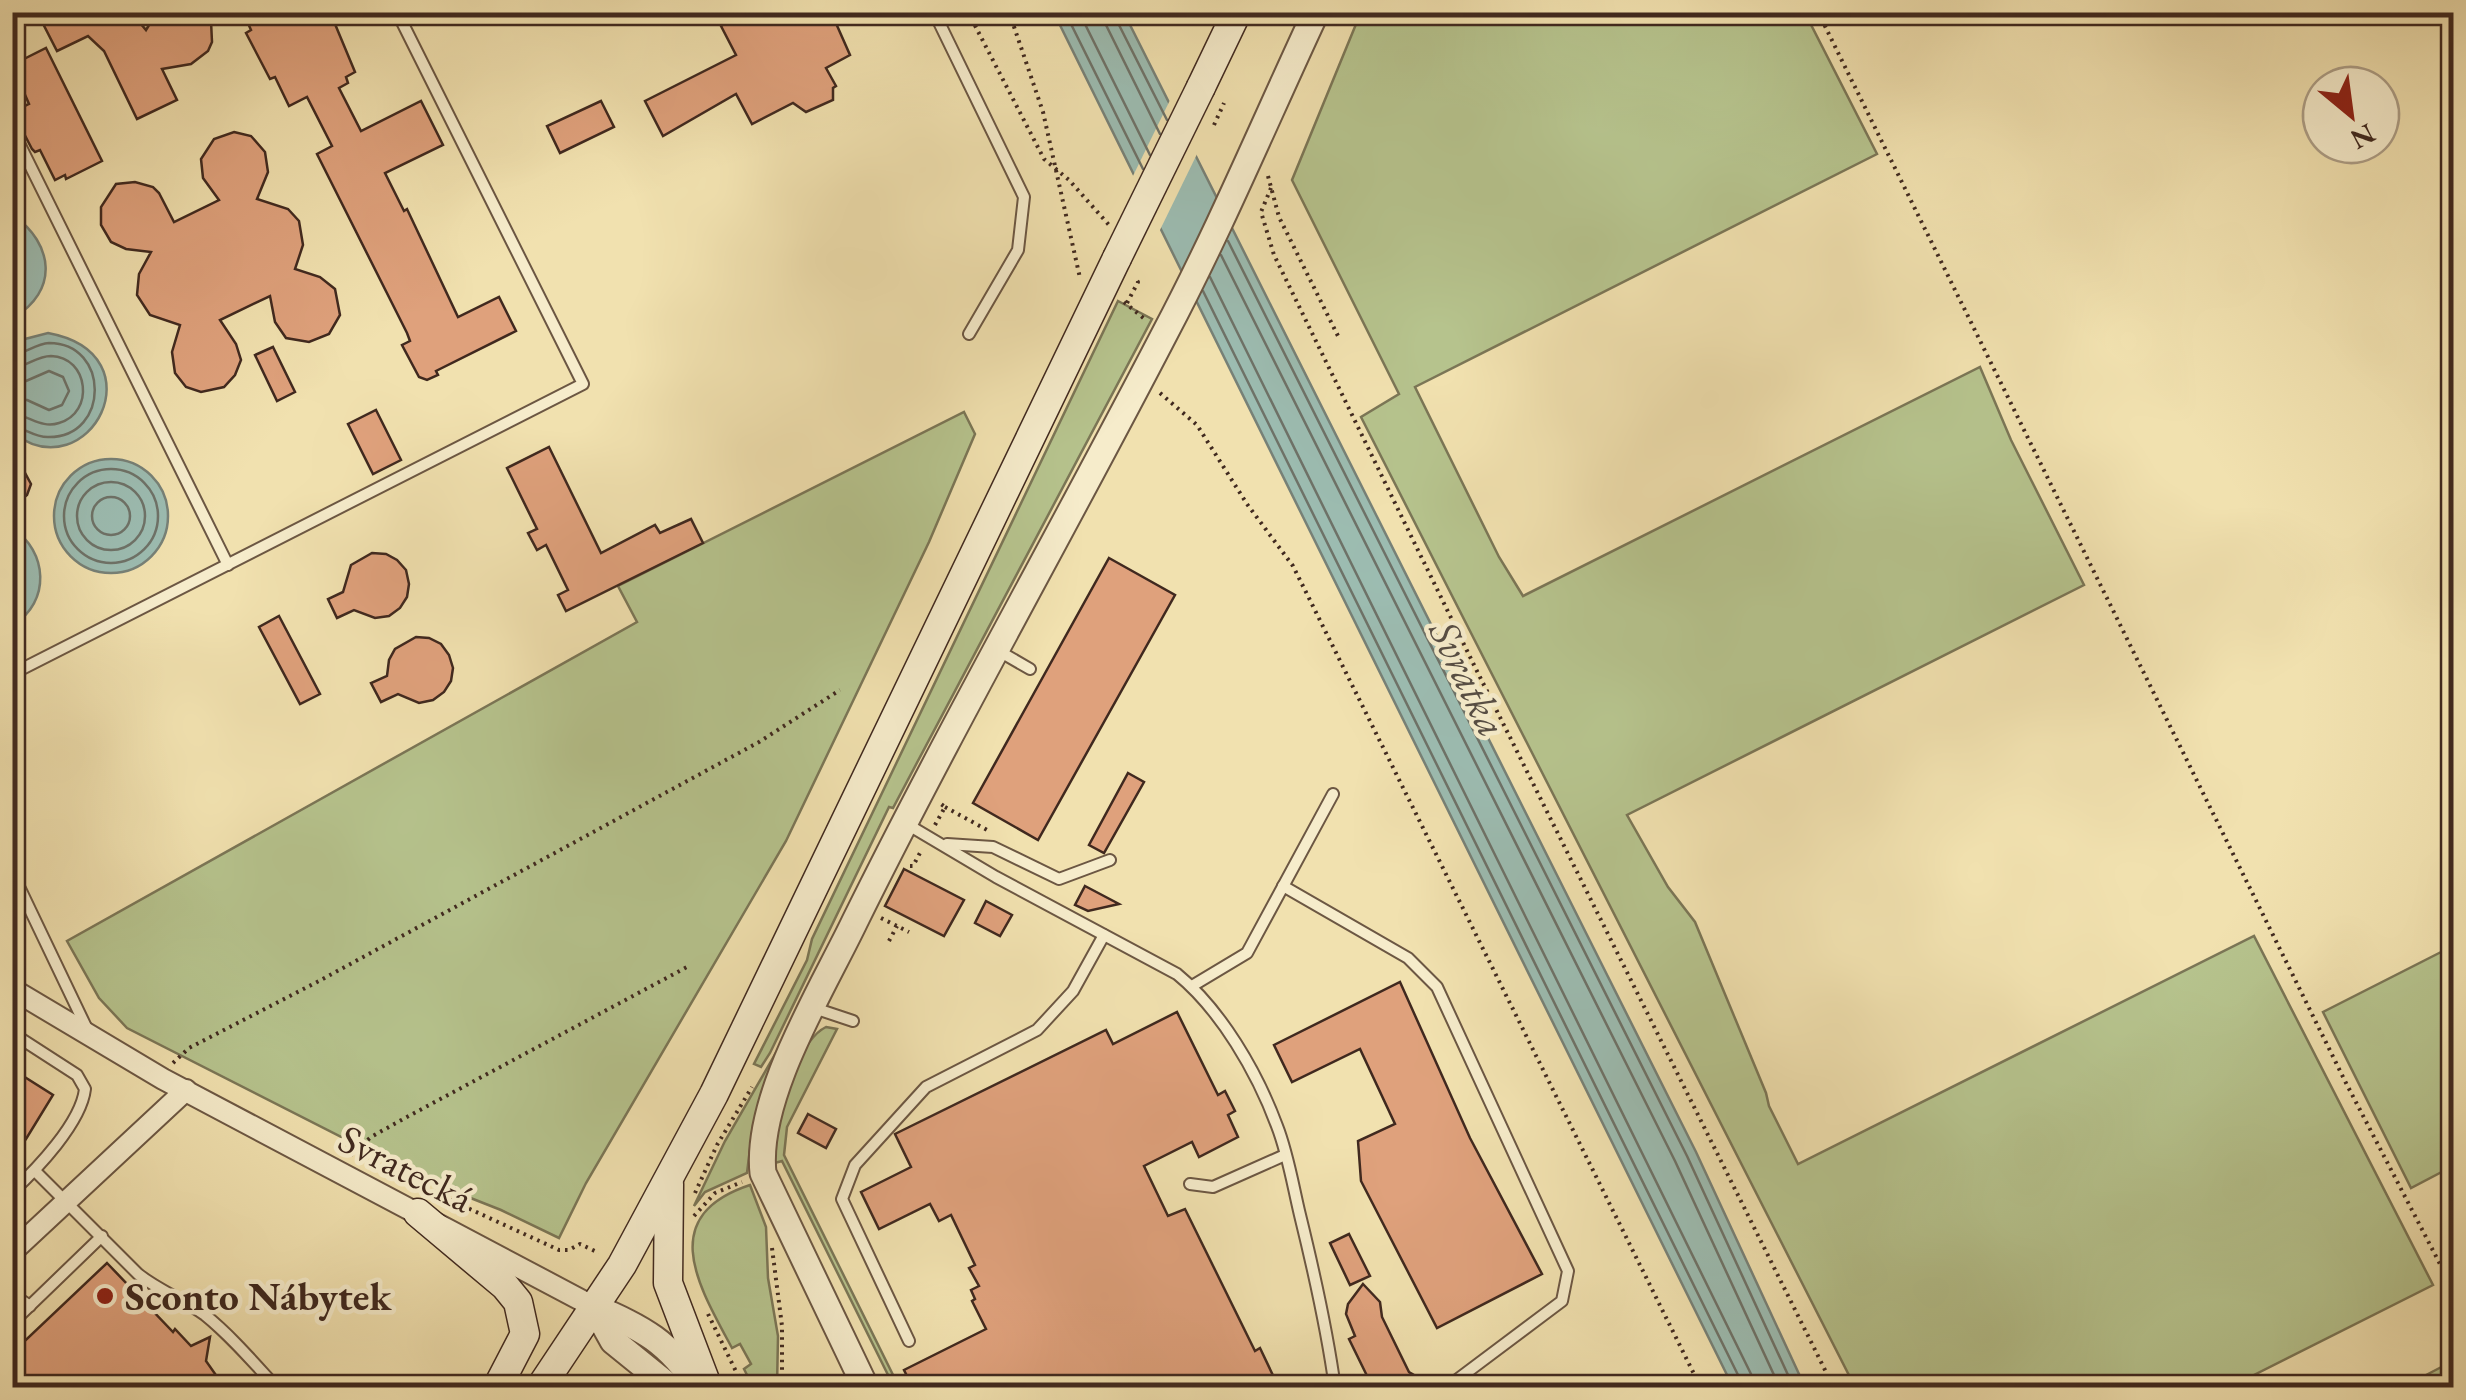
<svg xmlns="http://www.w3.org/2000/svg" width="2466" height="1400" font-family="'EB Garamond',serif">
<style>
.green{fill:#b6c38d;stroke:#7b7656;stroke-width:2.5}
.water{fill:#9cbcb1;stroke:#778177;stroke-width:2.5}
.pier{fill:#f1e1af}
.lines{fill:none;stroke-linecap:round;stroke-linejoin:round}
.shore{stroke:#6e7268;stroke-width:2.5}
.building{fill:#dfa17c;stroke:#40291f;stroke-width:2.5}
.service-casing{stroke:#6c5743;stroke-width:14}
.minor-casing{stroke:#6c5743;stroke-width:24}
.tertiary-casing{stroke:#6c5743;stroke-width:29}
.secondary-casing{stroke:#40291f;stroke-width:31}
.path{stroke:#40291f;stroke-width:4;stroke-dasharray:2.5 5;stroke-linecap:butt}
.service{stroke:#f6eccb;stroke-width:10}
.minor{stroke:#f6eccb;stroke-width:20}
.tertiary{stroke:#f6eccb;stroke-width:25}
.secondary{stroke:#f6eccb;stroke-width:28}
.secondary-bridge-casing{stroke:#40291f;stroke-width:31;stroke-linecap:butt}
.secondary-bridge{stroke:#f6eccb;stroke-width:28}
.poi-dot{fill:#8f2418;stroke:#f6eccb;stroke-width:4}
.labels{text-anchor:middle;stroke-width:9;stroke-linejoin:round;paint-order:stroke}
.street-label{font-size:40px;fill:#40291f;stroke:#f6eccb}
.poi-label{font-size:40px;font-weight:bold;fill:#40291f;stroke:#f6eccb;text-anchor:start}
.water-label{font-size:42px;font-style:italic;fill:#574e44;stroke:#f6eccb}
</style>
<rect width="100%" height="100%" fill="#f1e1af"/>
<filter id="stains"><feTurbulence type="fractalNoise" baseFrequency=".002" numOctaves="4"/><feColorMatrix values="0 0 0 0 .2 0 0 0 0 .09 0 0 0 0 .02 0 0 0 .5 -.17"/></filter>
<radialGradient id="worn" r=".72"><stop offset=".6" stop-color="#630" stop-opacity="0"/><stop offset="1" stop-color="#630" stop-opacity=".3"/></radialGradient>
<g class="green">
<polygon points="1361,12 1805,13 1877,154 1415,387 1499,557 1523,596 1980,367 2011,440 2084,585 1627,815 1668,887 1695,922 1766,1093 1769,1106 1798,1164 2254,936 2433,1285 2230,1387 1855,1387 1361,417 1399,394 1292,180"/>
<polygon points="1118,301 1152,319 893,808 889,807 770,1053 761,1067 754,1064 807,960 812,939"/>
<polygon points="964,412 975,434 929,542 786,841 586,1183 559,1238 501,1210 430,1182 127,1028 99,998 67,941 637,622 618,586"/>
<polygon points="2453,946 2453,1166 2411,1188 2323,1012"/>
<path d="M826,1027L837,1029L787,1127L784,1155L899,1387H894L782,1161L771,1164C777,1129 793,1043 826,1027Z"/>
<polygon points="777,1051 777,1062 753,1125 747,1173 705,1192 694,1206 725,1141"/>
<path d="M750,1185L766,1227L768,1278L778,1336L777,1387H753L744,1369L751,1364L740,1344L732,1348C698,1285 656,1216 750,1185Z"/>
<polygon points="2453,1361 2453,1387 2403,1387"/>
</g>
<g class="water">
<polygon points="1054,13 1124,13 1696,1152 1805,1387 1733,1387"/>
<path d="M13,215C54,244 59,291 13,318Z"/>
<path d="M48,333C161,354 89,491 13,433L12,348L25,339Z"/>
<circle cx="111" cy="516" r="57"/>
<path d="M12,528C48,551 51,602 13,625Z"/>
</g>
<polygon class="pier" points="1172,96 1199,150 1158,234 1131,180"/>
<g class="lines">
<g class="shore">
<polyline points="1065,12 1143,169"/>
<polyline points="1079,12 1150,155"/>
<polyline points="1103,12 1106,25 1160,134"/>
<polyline points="1116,12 1117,21 1167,120"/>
<polyline points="1228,241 1687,1156 1794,1388"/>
<polyline points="1221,255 1675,1161 1780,1388"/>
<polyline points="1210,277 1751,1374 1754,1388"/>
<polyline points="1203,291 1740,1379 1741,1388"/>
<path d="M12,355C25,354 35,344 49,343C110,343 110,437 49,437C35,438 25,428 12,426"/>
<path d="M12,368C27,367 36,356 51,356C89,357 95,413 59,423C41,429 29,415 12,414"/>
<polyline points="12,383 26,381 49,371 63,377 69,391 62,405 49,410 27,400 12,399"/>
<circle cx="111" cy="516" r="47"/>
<circle cx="111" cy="516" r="34"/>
<circle cx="111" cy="516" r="19"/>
</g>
</g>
<g class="building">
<polygon points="37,12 131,12 146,30 157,12 205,12 211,21 212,42 208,51 191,64 162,69 177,100 137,119 104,51 88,36 57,51"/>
<polygon points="243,12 330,12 355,72 346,77 348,83 339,88 361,131 421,101 443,145 385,173 404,211 407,209 458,317 499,297 516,331 436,371 438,375 427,380 419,377 402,345 410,341 407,333 317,154 332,146 307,97 289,106 275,77 270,79 246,33 251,30"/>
<polygon points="747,12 831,12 850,55 826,68 836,86 833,88 833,100 806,112 793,103 752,124 736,94 663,136 645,101 736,55 721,26"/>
<polygon points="46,48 102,161 66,179 65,175 55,180 40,150 35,152 32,149 19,124 12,120 12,112 29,104 12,65"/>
<polygon points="601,101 614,127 560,153 547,126"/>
<polygon points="234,132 251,136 265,152 268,172 257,199 288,209 299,221 303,245 295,269 320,277 335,289 340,315 329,334 309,342 286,338 275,322 270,296 220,320 236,344 241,360 235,375 224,387 201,392 186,387 175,373 172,352 180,325 150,315 137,295 139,274 151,252 126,249 111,242 101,225 101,207 116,184 135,182 153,187 159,193 174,222 219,200 203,178 201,159 214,139"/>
<polygon points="273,347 295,392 277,401 255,355"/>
<polygon points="376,410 401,460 373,474 348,424"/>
<polygon points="549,447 601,553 655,525 660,533 691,519 703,543 566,611 558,595 568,590 546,545 537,550 528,533 537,529 507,468"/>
<polygon points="12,465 25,473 31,484 27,495 12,507"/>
<polygon points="372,553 386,554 397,560 406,570 409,584 407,597 400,608 389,616 375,618 354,610 337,618 328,599 343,592 351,565"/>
<polygon points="1109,558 1175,595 1038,840 973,803"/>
<polygon points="279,616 320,694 300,704 259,627"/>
<polygon points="416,637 429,638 441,644 449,655 453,668 451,681 444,692 433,700 419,703 398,694 381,702 371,683 387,676 389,660 395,649"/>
<polygon points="1128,773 1144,782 1104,853 1089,845"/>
<polygon points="904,869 964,900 944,936 885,906"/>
<polygon points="1085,886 1119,904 1088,911 1075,905"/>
<polygon points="986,901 1012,915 1000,936 975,923"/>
<polygon points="1400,982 1470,1138 1542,1274 1437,1328 1361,1181 1358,1141 1395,1124 1360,1049 1292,1082 1274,1045"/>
<polygon points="1177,1012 1218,1095 1225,1091 1235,1111 1228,1115 1238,1137 1199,1157 1192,1142 1144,1166 1168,1216 1185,1209 1255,1351 1260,1348 1279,1388 913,1388 904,1370 986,1329 972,1301 975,1299 971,1290 979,1286 969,1268 975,1265 951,1215 939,1221 930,1204 879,1229 861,1192 911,1167 895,1134 1106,1030 1113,1044"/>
<polygon points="12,1069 53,1095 26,1139 12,1131"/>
<polygon points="808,1114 836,1129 826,1148 798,1133"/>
<polygon points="1349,1234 1370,1276 1350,1285 1330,1243"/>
<polygon points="107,1263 173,1332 175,1329 191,1346 210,1337 206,1361 225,1388 12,1388 12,1353"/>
<polygon points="1363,1284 1380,1302 1382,1317 1409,1372 1436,1388 1381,1388 1378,1381 1371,1384 1349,1339 1355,1336 1346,1314 1348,1304"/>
</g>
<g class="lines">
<g class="service-casing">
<g id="service">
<polyline points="934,12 1024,197 1018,250 969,334"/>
<polyline points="12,129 228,565"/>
<polyline points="997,650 1030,669"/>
<polyline points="12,674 583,384 397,12"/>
<path d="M905,823L996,877L1177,974C1221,1010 1257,1072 1277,1126C1288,1154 1293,1186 1300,1215C1314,1272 1327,1329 1335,1388"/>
<polyline points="947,844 993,847 1059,879 1110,860"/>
<polyline points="12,872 87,1029"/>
<polyline points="1283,886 1408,958 1437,987 1568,1271 1562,1301 1446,1388"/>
<polyline points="1192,986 1247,953 1333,794"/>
<polyline points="814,1008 853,1021"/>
<path d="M12,1033L77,1075L85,1089C81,1123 37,1169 12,1192"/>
<path d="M35,1171L138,1274C159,1291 183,1299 205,1315C231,1336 254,1363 277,1388"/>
<polyline points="1190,1184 1213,1187 1285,1155"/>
<polyline points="12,1294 30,1306"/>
<polyline points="12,1323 102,1236"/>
<polyline points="909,1341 842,1199 855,1165 926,1087 1037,1030 1073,991 1104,935"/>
</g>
</g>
<g class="minor-casing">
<g id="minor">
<polyline points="12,989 163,1079 594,1307"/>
<polyline points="12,1252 186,1090"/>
</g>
</g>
<g class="tertiary-casing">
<g id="tertiary">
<path d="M594,1307C644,1329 668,1341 699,1388"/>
<polyline points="594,1307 613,1341 671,1388"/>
<path d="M866,1388L763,1173C755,1097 822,990 855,921C953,723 1063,530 1165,333C1220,229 1266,119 1316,12"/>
</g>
</g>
<g class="secondary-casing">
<g id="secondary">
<polyline points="1201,87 1237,12"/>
<polyline points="669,1184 668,1283 708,1388"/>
<polyline points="418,1213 505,1286 518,1302 525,1334 497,1388"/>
<polyline points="540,1388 622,1265 714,1094 1117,258"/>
</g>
</g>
<g class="path">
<polyline points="968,12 1044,159 1069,180 1109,225"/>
<polyline points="1009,12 1043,112 1080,278"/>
<polyline points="1187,12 1209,13"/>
<polyline points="1818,12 2345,1081 2454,1291"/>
<polyline points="1214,125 1224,103"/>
<polyline points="1268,176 1279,217 1339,338"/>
<polyline points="1271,188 1261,212 1274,255 1474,665 1834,1388"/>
<polyline points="1124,302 1147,321"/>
<polyline points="1127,303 1138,282 1136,279"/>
<polyline points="1160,393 1197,425 1247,504 1293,566 1701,1388"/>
<polyline points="945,807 989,831"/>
<polyline points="935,825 945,807 941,804"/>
<polyline points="910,866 913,866 921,851"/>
<polyline points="881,918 909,932"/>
<polyline points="889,941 897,926"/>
<polyline points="173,1063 189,1048 319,981 759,742 840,690"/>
<polyline points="351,1155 371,1137 405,1118 687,967"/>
<polyline points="376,1166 422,1188"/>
<polyline points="435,1193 559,1250 569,1250 580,1244 599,1253"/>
<polyline points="695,1193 717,1145 752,1087"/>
<polyline points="694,1216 715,1193 742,1182"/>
<polyline points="772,1248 782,1326 782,1388"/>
<polyline points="708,1314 744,1388"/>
</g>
<use href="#service" class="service"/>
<use href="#minor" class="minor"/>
<use href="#tertiary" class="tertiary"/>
<use href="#secondary" class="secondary"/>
<g class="secondary-bridge-casing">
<polyline id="secondary-bridge" points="1117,258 1201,87"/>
</g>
<use href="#secondary-bridge" class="secondary-bridge"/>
</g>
<circle class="poi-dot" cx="105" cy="1296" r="10"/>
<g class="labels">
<g class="street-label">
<text transform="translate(406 1168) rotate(27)" y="14">Svratecká</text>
</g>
<g class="poi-label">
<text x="125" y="1310">Sconto Nábytek</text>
</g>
<g class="water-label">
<text transform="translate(1469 678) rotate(64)" y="15">Svratka</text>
</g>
</g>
<rect width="2466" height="1400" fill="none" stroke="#f1e1af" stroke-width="50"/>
<rect x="15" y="15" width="2436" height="1370" fill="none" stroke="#40291f" stroke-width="5"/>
<rect x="25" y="25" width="2416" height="1350" fill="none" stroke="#40291f" stroke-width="2.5"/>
<g transform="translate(2351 115) rotate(151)"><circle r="48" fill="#f6eccb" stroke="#ad9e86" stroke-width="2.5"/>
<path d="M0-8L18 38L0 25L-18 38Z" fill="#8f2418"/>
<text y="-15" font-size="28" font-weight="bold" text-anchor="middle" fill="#40291f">N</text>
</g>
<rect width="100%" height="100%" filter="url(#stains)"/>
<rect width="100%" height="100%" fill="url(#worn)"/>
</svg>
